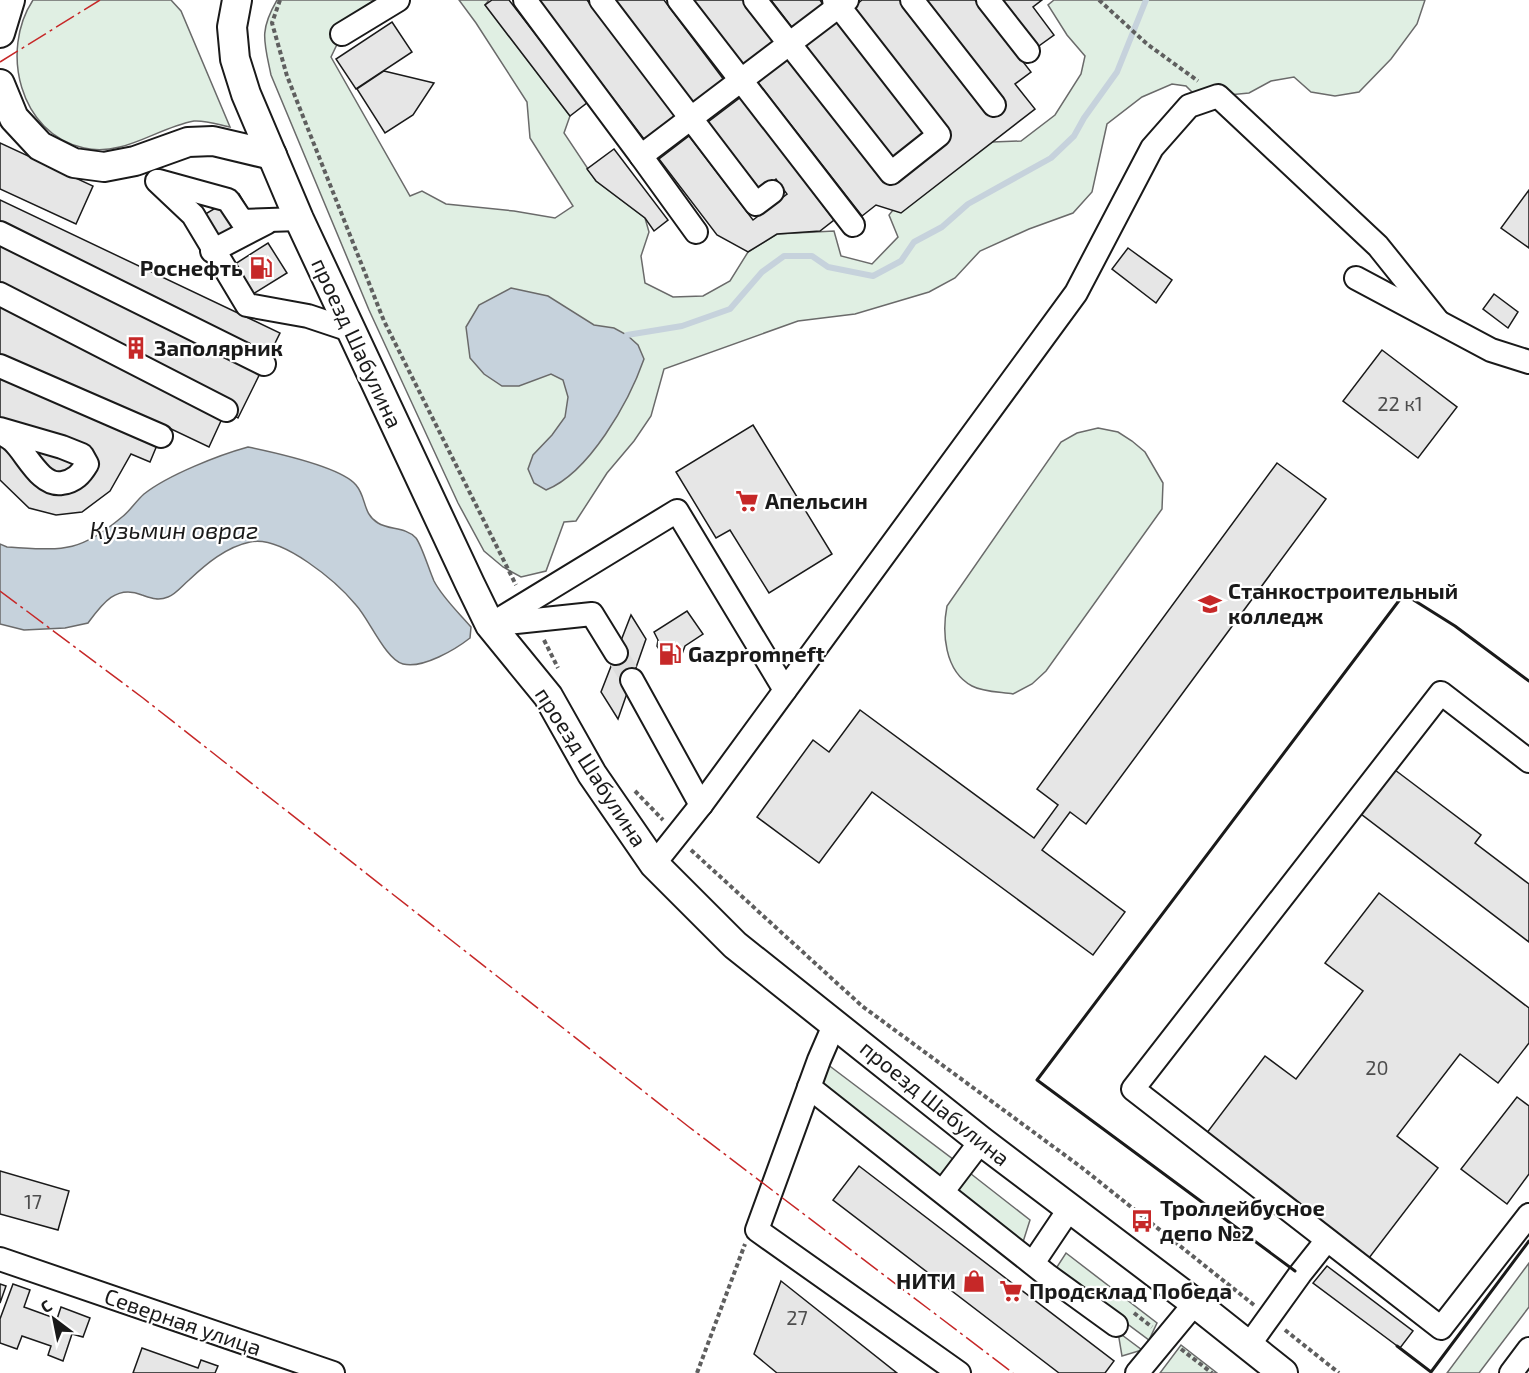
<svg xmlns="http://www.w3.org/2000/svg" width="1529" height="1373" font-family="'Exo 2',sans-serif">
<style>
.green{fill:#e0efe3;stroke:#6a6a6a;stroke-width:1.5}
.water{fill:#c6d2dc;stroke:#6a6a6a;stroke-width:1.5}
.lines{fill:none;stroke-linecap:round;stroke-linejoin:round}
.stream{stroke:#c6d2dc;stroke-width:6}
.building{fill:#e6e6e6;stroke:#1a1a1a;stroke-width:1.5}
.minor-tunnel{stroke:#ddd;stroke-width:22;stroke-dasharray:22 11;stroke-linecap:butt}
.minor-casing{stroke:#1a1a1a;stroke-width:26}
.major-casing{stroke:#1a1a1a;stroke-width:32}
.path{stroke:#5f5f5f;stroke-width:4;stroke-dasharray:4.5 3;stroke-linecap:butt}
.minor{stroke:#fff;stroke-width:22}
.major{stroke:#fff;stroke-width:28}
.wall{stroke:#1a1a1a;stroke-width:3}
.power{stroke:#c62828;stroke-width:1.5;stroke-dasharray:21 4.5 3 4.5;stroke-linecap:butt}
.labels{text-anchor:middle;stroke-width:4.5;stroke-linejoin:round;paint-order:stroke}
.number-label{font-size:20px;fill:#4d4d4d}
.poi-label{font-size:22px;font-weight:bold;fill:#1a1a1a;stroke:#fff;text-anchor:start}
.street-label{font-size:22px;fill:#1a1a1a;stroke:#fff}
.water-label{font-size:24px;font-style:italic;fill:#1a1a1a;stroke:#fff}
</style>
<rect width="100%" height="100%" fill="#fff"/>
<g class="green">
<path d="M33,0H171L181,11L230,127C220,125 205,120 194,121C156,128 124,157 84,148C19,134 0,50 33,0Z"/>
<path d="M277,0H398L342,34L331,57L410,196L422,191L446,204L514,211L555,218L573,206L530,138L527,102L476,23L459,0H489L485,5L570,116L564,133L596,181L645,218L649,232L641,256L645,283L673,297L703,296L730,281L748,252L777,234L834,231L841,256L872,264L898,237L889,215L893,210L992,142L1021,141L1055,115L1081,74L1085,56L1067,35L1048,5L1054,0H1425L1417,24L1391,59L1359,92L1335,96L1311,92L1294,77L1271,81L1249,93L1198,98L1186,86L1172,84L1142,97L1107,124L1092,192L1073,213L1029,229L980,251L955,278L929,292L855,314L798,321L664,369L651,416L634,441L607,473L576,521L564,522L546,571L521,577L503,567L484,551L458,503L369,310L271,75C264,41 259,31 277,0Z"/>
<path d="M1098,428L1118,432L1132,441L1145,452L1163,483L1162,509L1046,671L1032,684L1013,694C1001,692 983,692 972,686C944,671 942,632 947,606L1061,442L1077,433Z"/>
<polygon points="823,1061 958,1163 944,1181 816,1082"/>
<polygon points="966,1170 1030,1220 1023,1242 952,1189"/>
<polygon points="1066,1253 1157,1323 1149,1340 1055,1270"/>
<polygon points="1529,1263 1529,1307 1479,1373 1447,1373"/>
<polygon points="1118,1332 1142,1350 1122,1356"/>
<polygon points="1181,1345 1217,1373 1160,1373"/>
</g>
<g class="water">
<path d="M511,288L548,296L594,325L614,328L627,335L638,345L644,359C629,402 589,473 546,490L534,483L528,469L533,455L552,435L565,417L568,397L563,380L551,374L519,386H502L484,374L470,358L466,327L479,305Z"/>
<path d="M248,447C272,452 341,467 356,485C367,498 362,513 378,523C389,530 406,527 416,538C422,546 429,570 434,581C442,597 459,613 471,627L470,638C456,649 423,669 403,664C386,660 369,619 356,605C337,582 282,535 250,542C226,547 206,564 189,580C183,585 175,595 168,597C158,601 151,598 142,595C116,584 102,604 88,623L65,628L24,630L0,624V544L7,547C62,550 78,554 122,517C130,511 136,501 144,494C168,475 219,455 248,447Z"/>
</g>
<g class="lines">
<polyline class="stream" points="627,335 682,326 730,309 762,272 784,256 812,256 828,267 873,276 901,261 914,242 942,227 968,204 1051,158 1074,136 1084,118 1117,72 1146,0"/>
</g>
<g class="building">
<polygon points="492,0 509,0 588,102 570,116 485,5"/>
<polygon points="538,0 587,0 676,115 644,139"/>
<polygon points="615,0 664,0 724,80 692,104"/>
<polygon points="693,0 743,0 776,43 745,67"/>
<polygon points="771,0 820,0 824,6 794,30"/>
<polygon points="862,0 975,0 1031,72 1015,84 1035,109 901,213 876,205 862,216 756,80 788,55 889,184 950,136 851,9"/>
<polygon points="1001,0 1042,0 1033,7 1054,35 1036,48"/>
<polygon points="836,20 925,133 893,158 804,45"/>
<polygon points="392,22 412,52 356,89 336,59"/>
<polygon points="384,71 434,83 413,115 385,133 357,89"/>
<polygon points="741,97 834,220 820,231 777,234 748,252 717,235 659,159 689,136 753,220 787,194 776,179 761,191 708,122"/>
<polygon points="0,143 93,186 76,224 0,189"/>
<polygon points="614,149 668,220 654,231 645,218 596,181 587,169"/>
<polygon points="1529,190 1529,248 1501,228"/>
<polygon points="239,194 252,216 210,241 197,219"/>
<polygon points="0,200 280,333 238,418 226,410 209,447 165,426 150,462 131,454 110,491 82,512 56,515 29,508 0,480"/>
<polygon points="268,243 287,273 253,294 235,264"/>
<polygon points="1128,248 1172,280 1156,303 1112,269"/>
<polygon points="1494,294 1518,312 1508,328 1483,309"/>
<polygon points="1382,350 1457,407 1418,458 1343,401"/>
<polygon points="753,425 832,554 769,593 730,530 716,538 676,472"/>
<polygon points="1277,463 1326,499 1086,824 1070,812 1042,850 1125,912 1093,955 872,792 819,863 757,817 813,740 829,752 860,710 1034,838 1058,805 1037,789"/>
<polygon points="687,611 703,634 685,646 682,654 674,660 666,660 657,646 658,640 654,632"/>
<polygon points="631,615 646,639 618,719 601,692"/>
<polygon points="1395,770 1481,835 1475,843 1529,884 1529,942 1361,814"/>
<polygon points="1379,893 1529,1008 1529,1043 1498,1083 1460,1054 1397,1136 1438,1168 1369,1258 1206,1134 1265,1056 1296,1079 1363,991 1325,963"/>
<polygon points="1517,1097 1529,1106 1529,1174 1507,1204 1461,1169"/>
<polygon points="859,1166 1114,1361 1105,1373 1059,1373 833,1200"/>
<polygon points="0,1171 69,1191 58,1230 0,1214"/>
<polygon points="1327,1266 1413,1331 1400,1348 1313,1283"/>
<polygon points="781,1281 897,1373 777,1373 754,1354"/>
<polygon points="0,1284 6,1286 0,1303"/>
<polygon points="13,1284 30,1290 24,1307 57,1319 61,1307 90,1318 83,1337 72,1334 63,1361 48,1355 51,1346 22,1336 17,1349 0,1343 0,1319"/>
<polygon points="142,1348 198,1368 201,1360 218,1366 215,1373 133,1373"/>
</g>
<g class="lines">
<polyline class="minor-tunnel" points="616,653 632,680"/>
<g class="minor-casing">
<g id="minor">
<polyline points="525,0 641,156 847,0"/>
<polyline points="601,0 756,204 772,192"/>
<polyline points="679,0 853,225"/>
<polyline points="755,0 891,173 939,135 834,0"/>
<polyline points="912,0 994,105"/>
<polyline points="988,0 1028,51"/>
<polyline points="342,34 398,0"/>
<polyline points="641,156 696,232"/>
<polyline points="157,181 193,215 247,305 308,316 350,330"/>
<polyline points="159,181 228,200 242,221 299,219"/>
<polyline points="0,233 264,364"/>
<polyline points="212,251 266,223"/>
<polyline points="1356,278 1491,350 1529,362"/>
<polyline points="0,294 226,410"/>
<polyline points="0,366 161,436"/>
<path d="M0,429L62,447L82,455L87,464C81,474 75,481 62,483C40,487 26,452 12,440C8,437 4,435 0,432"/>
<polyline points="498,624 592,614 616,653"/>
<polyline points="490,625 677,511 785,690"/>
<polyline points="632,680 701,805"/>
<polyline points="1529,761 1441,693 1133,1089 1441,1328 1529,1215"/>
<polyline points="654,864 701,805 1076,293 1152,148 1189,106 1218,96 1378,246 1438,321"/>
<polyline points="835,1023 819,1060 757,1230 959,1373"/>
<polyline points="809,1087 1047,1275 1116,1325"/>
<polyline points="943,1191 981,1141"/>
<polyline points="0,1259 333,1373"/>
<polyline points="1033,1263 1070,1208"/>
<polyline points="1249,1345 1300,1274 1327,1240"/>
<polyline points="1137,1373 1195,1303"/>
<polyline points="1511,1373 1529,1349"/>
</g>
</g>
<g class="major-casing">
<g id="major">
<polyline points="237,0 232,27 235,59 246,94 299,219 470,584 490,625 548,696 592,774 654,864 735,945 981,1141 1195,1303 1283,1373"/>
<polyline points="0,33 10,0"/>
<polyline points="0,84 14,118 40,146 74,163 104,167 135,161 188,142 213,141 272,155"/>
</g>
</g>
<g class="path">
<polyline points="280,0 272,23 287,76 384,321 516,585"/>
<polyline points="1099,0 1147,44 1198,81"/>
<polyline points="544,640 558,668"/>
<polyline points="635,791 663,820"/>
<polyline points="691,850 862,1006 1081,1167 1254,1305"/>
<polyline points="1134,1313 1152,1327"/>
<polyline points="1285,1330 1339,1373"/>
<polyline points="1181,1349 1212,1373"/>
<polyline points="697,1373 745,1244"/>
</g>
<use href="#minor" class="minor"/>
<use href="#major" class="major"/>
<g class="wall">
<polyline points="1295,1271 1037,1080 1404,594 1455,626 1529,681"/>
<polyline points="1397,1346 1431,1372 1529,1241"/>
</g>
<g class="power">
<polyline points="0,62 100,0"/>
<polyline points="0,591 143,698 689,1127 1013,1373"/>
</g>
</g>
<defs>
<g id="fuel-bare" transform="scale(1.8)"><path d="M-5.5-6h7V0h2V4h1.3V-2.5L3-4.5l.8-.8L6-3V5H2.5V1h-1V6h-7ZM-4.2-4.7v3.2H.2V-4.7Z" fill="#c62828" stroke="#fff" stroke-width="2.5" paint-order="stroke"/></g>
<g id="building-bare" transform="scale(1.8)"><path d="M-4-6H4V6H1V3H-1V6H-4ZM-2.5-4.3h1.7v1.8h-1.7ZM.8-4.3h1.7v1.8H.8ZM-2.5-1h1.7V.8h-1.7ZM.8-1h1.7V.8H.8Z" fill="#c62828" stroke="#fff" stroke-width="2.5" paint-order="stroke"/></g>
<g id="supermarket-bare" transform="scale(1.8)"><path d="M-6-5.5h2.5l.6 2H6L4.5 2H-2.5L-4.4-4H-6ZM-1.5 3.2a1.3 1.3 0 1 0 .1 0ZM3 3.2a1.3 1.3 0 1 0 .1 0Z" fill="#c62828" stroke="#fff" stroke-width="2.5" paint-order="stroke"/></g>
<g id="university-bare" transform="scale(1.8)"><path d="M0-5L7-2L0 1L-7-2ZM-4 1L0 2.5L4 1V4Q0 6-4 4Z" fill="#c62828" stroke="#fff" stroke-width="2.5" paint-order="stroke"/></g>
<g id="bus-bare" transform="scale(1.8)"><path d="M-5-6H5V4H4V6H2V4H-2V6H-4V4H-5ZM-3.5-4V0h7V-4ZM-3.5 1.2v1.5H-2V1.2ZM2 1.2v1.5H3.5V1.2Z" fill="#c62828" stroke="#fff" stroke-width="2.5" paint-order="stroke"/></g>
<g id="shop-bare" transform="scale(1.8)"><path d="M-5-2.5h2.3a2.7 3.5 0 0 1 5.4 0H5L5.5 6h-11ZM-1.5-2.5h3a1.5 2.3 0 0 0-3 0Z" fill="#c62828" stroke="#fff" stroke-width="2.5" paint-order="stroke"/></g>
</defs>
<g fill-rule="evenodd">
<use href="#fuel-bare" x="261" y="268"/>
<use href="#building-bare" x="136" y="348"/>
<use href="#supermarket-bare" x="747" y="501"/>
<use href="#university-bare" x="1210" y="604"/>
<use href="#fuel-bare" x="670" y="654"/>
<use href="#bus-bare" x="1142" y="1221"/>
<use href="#shop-bare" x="974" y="1281"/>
<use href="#supermarket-bare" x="1011" y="1291"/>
</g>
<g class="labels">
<g class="number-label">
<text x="1400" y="411">22 к1</text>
<text x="1377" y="1075">20</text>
<text x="33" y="1209">17</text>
<text x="797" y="1325">27</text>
</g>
<g class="poi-label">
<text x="243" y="276" text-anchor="end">Роснефть</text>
<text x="154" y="356">Заполярник</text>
<text x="765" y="509">Апельсин</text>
<text x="1228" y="599">Станкостроительный<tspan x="1228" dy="25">колледж</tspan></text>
<text x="688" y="662">Gazpromneft</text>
<text x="1160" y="1216">Троллейбусное<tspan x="1160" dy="25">депо №2</tspan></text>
<text x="956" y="1289" text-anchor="end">НИТИ</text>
<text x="1029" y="1299">Продсклад Победа</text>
</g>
<g class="street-label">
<text transform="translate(357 343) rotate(65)" y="8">проезд Шабулина</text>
<text transform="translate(591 767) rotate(57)" y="8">проезд Шабулина</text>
<text transform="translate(935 1103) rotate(39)" y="8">проезд Шабулина</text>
<text transform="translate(183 1322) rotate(19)" y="8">Северная улица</text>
</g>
<g class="water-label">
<text x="174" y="539">Кузьмин овраг</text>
</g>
</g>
<g transform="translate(54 1319) rotate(328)" stroke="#ffffff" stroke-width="4.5" paint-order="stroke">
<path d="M0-4.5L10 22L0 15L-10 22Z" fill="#1a1a1a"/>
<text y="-9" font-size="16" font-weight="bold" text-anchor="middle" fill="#1a1a1a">С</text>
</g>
</svg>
